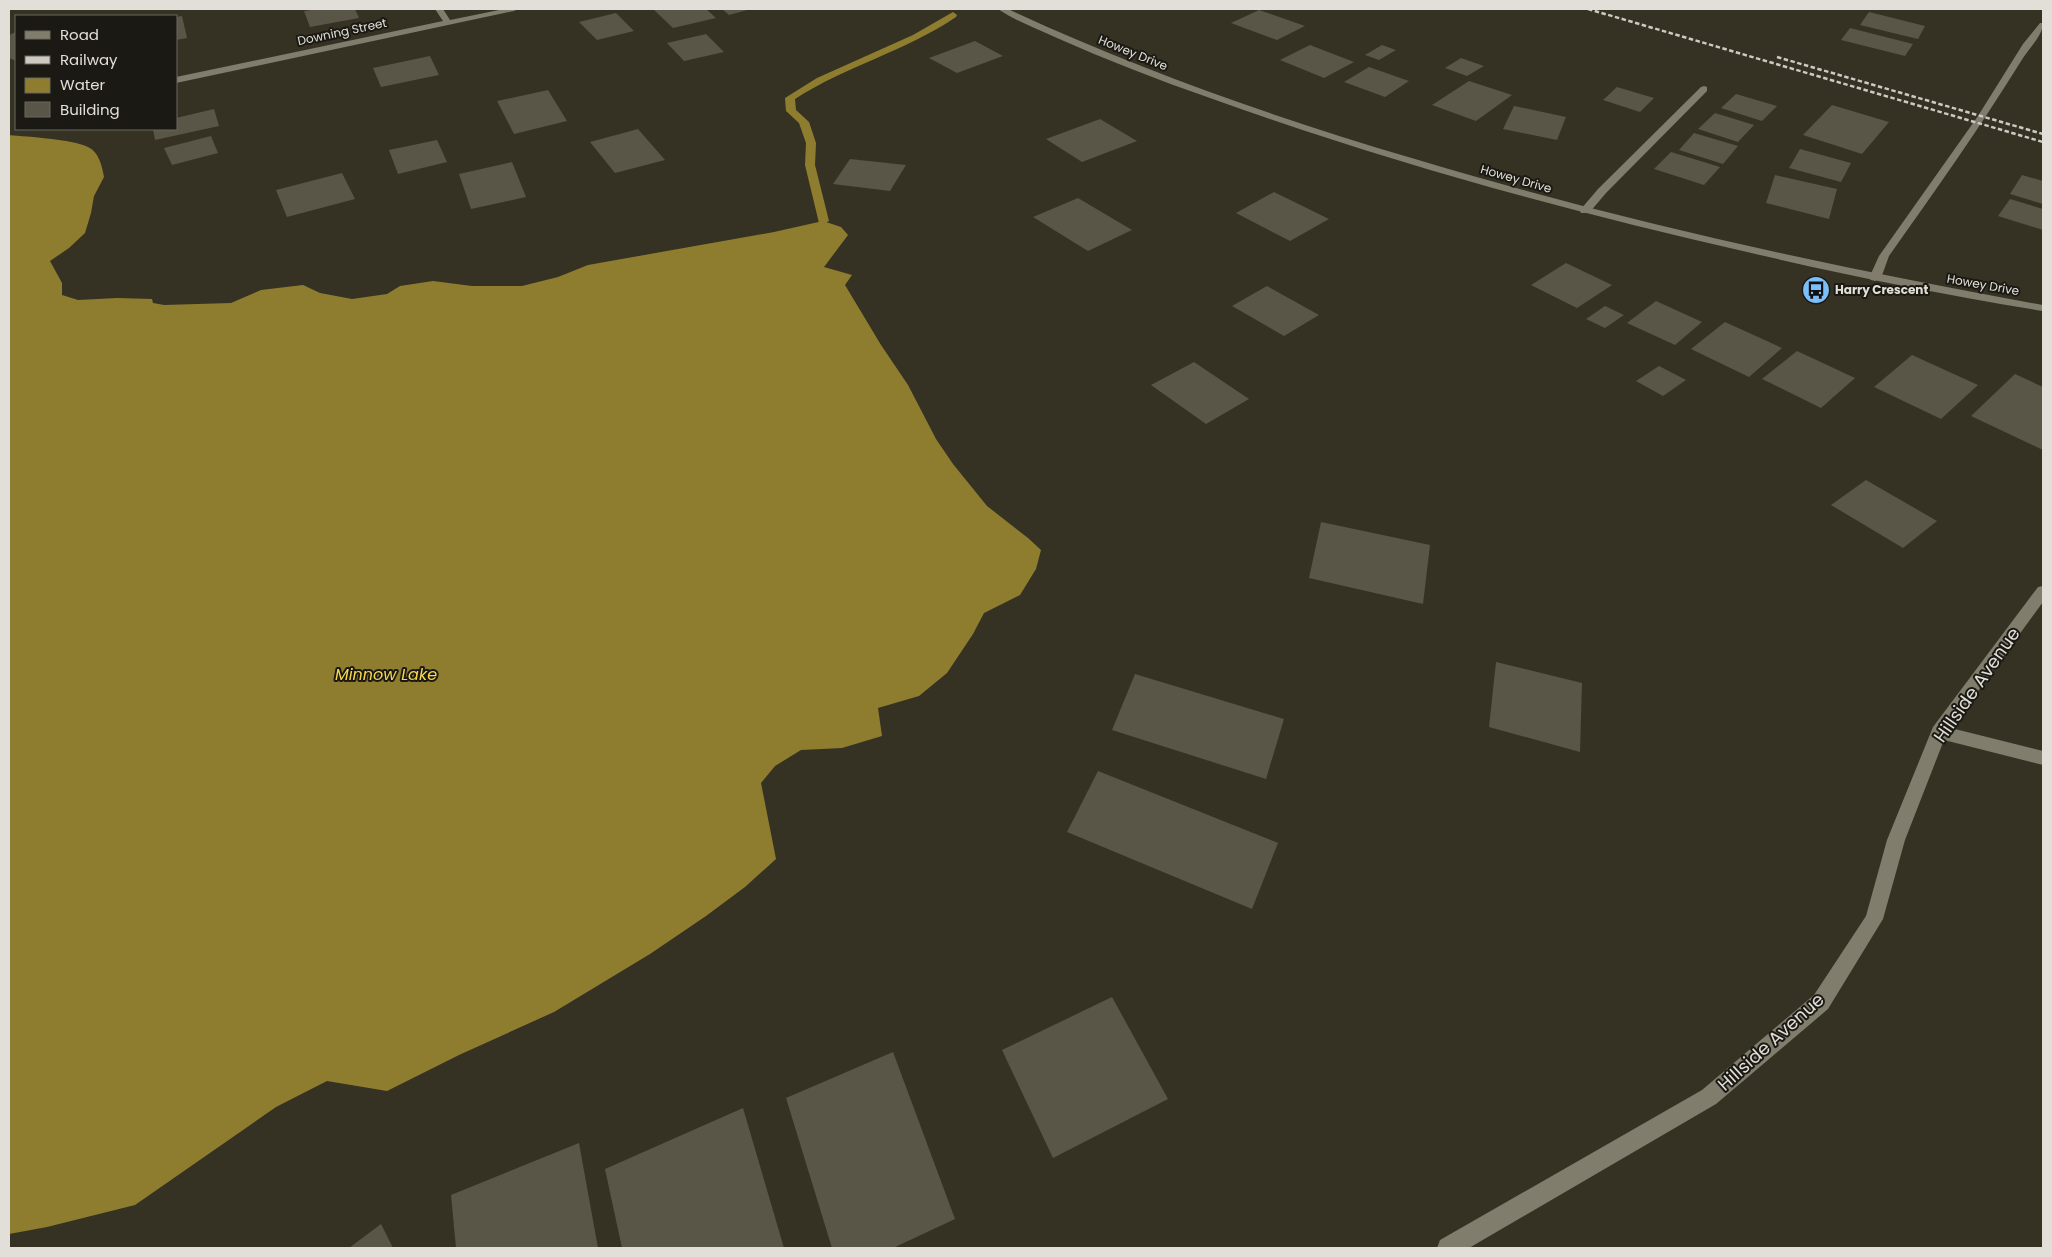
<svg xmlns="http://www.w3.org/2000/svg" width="2052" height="1257" font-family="Poppins,sans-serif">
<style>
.water{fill:#8f7d2f}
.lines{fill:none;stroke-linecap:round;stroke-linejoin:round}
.stream{fill:#8f7d2f;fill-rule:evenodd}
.building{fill:#595547}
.lane{fill:#807d6d;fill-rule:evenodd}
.street{fill:#807d6d;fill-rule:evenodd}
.secondary{fill:#807d6d;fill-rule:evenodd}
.rail{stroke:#cdcac2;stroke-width:2.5;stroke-dasharray:4.5 2.5;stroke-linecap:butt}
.labels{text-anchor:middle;stroke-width:4;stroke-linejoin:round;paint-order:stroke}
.far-street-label{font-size:12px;fill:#e1dfd7;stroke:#1b1913}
.far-poi-label{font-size:12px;font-weight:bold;fill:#e1dfd7;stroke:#1b1913;text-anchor:start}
.water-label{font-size:16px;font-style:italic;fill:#f7d84f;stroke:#1b1913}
.near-street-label{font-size:18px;fill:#e1dfd7;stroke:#1b1913}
</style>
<rect width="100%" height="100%" fill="#353224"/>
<path class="water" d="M9,135C29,137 71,139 88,147C99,152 102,166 104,177L94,196L91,213L85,233L69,248L50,261L62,283V295L78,300L117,298L152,299L153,303L164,305L231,303L261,290L303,285L320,293L352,299L387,294L400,286L433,281L472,286H522L558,277L588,265L774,232L823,221L841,227L848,235L824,267L852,275L845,285L881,345L908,385L936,439L953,464L987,506L1028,538L1041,550L1036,569L1020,595L984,613L973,634L947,673L919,696L878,708L882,736L842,748L801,750L775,766L761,783L776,859L745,887L706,916L650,954L554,1012L459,1055L387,1091L327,1081L276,1107L135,1205L47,1227L9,1234Z"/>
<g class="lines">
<path class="stream" d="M953,12L957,15L956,17C906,51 846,66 795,99L796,110L809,122L816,143L815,165L829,221L823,224L819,223L805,165L806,143L799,123L786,111L785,98L817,78L913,35Z"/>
</g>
<g class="building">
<polygon points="318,9 355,9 359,18 310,27 304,11"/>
<polygon points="653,9 706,9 716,18 673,28"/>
<polygon points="722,9 751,9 729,15"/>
<polygon points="1259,10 1305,26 1277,40 1231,23"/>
<polygon points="1869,12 1925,26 1918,39 1860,25"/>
<polygon points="616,13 634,31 597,40 579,22"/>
<polygon points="182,16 187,38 176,40 176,17"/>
<polygon points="1850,28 1913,44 1905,56 1841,40"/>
<polygon points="16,32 16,61 9,58 9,35"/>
<polygon points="706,34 724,52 684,61 667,43"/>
<polygon points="975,41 1003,56 957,73 929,58"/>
<polygon points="1310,45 1354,62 1324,78 1280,60"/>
<polygon points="1382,45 1396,50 1379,60 1365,55"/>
<polygon points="430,56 439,75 381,87 373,68"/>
<polygon points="1461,58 1484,66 1467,76 1445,68"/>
<polygon points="1369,67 1409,81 1385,97 1344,82"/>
<polygon points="1469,81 1512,95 1476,121 1432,105"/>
<polygon points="1617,87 1654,98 1640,112 1603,100"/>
<polygon points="548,90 567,121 514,134 497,101"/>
<polygon points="1736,94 1777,106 1762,121 1721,108"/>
<polygon points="1832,105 1889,122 1862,154 1803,135"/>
<polygon points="1514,106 1566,117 1557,140 1503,129"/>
<polygon points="214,109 219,126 155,140 153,129 176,129 176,118"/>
<polygon points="1715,113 1754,125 1738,142 1698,129"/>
<polygon points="1100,119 1137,141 1082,162 1046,139"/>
<polygon points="638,129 665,160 615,173 590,142"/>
<polygon points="1694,133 1738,146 1723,164 1679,150"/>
<polygon points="211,136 218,153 172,165 164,148"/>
<polygon points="437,140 447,162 398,174 389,150"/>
<polygon points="1800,149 1851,163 1841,182 1789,168"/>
<polygon points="1671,152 1720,167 1704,185 1654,169"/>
<polygon points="850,159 906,165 890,191 833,184"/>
<polygon points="512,162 526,197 471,209 459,174"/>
<polygon points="342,173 355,199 287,217 276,190"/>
<polygon points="1775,175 1837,189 1829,219 1766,203"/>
<polygon points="2022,175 2043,181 2043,204 2010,194"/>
<polygon points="1274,192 1329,219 1290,241 1236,213"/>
<polygon points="1078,198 1132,230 1088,251 1033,217"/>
<polygon points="2010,199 2043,209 2043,230 1998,216"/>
<polygon points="1566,263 1612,285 1577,308 1531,285"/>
<polygon points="1267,286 1319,315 1284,336 1232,306"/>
<polygon points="1656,301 1702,322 1675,345 1627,323"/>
<polygon points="1605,306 1624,315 1605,328 1586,319"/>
<polygon points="1725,322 1782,348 1749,377 1691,349"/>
<polygon points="1797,351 1855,378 1821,408 1762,379"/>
<polygon points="1912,355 1978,385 1941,419 1874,387"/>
<polygon points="1194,362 1249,399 1206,424 1151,385"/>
<polygon points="1659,366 1686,380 1663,396 1636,381"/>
<polygon points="2015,374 2043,387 2043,450 1971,416"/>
<polygon points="1866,480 1937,521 1903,548 1831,505"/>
<polygon points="1321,522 1430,545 1423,604 1309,578"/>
<polygon points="1496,662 1582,683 1580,752 1489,727"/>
<polygon points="1135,674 1284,719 1266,779 1112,730"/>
<polygon points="1098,771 1278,843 1252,909 1067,832"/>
<polygon points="1112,997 1168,1099 1053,1158 1002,1050"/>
<polygon points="893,1052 955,1219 893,1248 832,1248 786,1098"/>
<polygon points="743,1108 784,1248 622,1248 605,1169"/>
<polygon points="579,1143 598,1248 456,1248 451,1195"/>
<polygon points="381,1224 393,1248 349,1248"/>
</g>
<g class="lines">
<polygon class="lane" points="1704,86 1707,87 1707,91 1606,193 1589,213 1581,213 1580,211 1581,209 1598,189 1701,87"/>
<g class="street">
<polygon points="435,9 443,9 450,20 504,9 518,9 514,11 176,83 176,77 443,21"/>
<path d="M2040,23H2043C2043,35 2030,47 2023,58C1981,126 1935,191 1889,256L1881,278L1875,281L1871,280L1869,278L1879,256L1978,116L2023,44Z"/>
<polygon points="2043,586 2043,602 1951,728 2043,751 2043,765 1944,740 1905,840 1883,919 1828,1009 1716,1104 1469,1248 1437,1248 1440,1240 1702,1090 1814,995 1866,916 1887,840 1933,727 2038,587"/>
</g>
<path class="secondary" d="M998,9H1008C1139,70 1276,118 1415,159C1621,221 1831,267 2043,305V311C1944,295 1845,275 1747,252C1566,211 1385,161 1210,98C1158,80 1107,60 1057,38C1038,29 1015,21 998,9Z"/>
<g class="rail">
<polyline points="1588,9 2043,142"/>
<polyline points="1777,57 2043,134"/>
</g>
</g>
<defs>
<g id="bus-disc" transform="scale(1.4375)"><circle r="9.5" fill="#7bbef9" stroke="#1b1913"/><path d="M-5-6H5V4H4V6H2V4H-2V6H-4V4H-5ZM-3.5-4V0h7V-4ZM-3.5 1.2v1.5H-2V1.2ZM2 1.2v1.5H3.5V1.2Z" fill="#111"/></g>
</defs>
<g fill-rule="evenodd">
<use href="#bus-disc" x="1816" y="290"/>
</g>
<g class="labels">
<g class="far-street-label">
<text transform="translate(342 32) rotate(-12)" y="4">Downing Street</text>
<text transform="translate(1133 53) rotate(22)" y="4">Howey Drive</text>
<text transform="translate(1516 179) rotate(16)" y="4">Howey Drive</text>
<text transform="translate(1983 285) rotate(10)" y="4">Howey Drive</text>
</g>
<g class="far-poi-label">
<text x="1835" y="294">Harry Crescent</text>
</g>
<g class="water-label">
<text x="386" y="680">Minnow Lake</text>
</g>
<g class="near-street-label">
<text transform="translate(1977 685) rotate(-55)" y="6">Hillside Avenue</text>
<text transform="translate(1771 1042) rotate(-42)" y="6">Hillside Avenue</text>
</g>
</g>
<rect width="2052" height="1257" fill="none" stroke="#e1dfd7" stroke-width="20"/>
<rect x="15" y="15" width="162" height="115" fill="#1b1913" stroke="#6a6861"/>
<rect x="25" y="31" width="25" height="8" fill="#807d6d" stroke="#6a6861"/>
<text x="60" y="40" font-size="15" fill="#e1dfd7">Road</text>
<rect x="25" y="56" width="25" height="8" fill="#cdcac2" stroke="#6a6861"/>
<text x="60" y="65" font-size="15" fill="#e1dfd7">Railway</text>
<rect x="25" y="78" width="25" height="15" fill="#8f7d2f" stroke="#6a6861"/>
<text x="60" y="90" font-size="15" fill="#e1dfd7">Water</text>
<rect x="25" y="102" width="25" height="15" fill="#595547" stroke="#6a6861"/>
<text x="60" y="115" font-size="15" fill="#e1dfd7">Building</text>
</svg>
